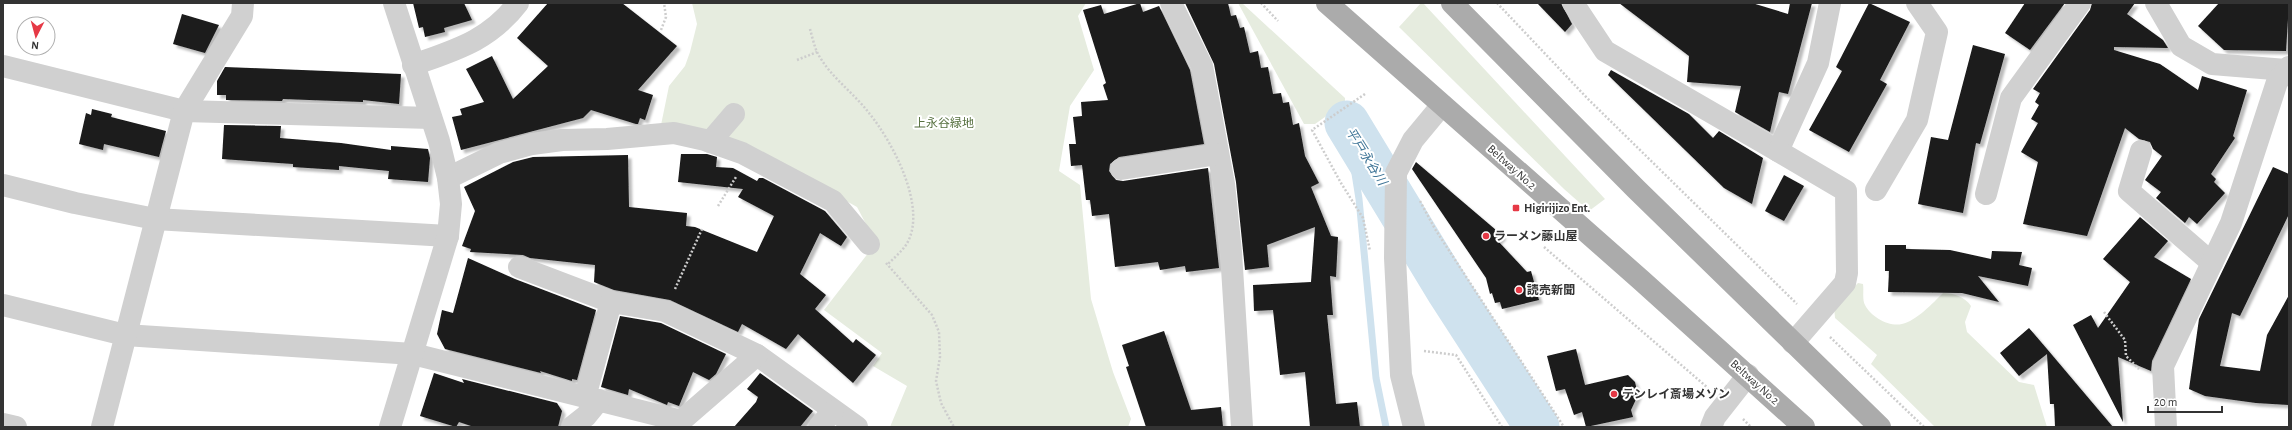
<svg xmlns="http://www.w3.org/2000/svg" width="2292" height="430" font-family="'Alegreya Sans','Noto Sans JP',sans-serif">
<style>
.green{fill:#e6ecdf}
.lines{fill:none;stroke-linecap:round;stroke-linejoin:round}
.stream{stroke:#cfe2ee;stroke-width:7}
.river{stroke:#cfe2ee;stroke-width:45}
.building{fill:#1a1a1a;filter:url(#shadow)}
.path{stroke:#cdcdcd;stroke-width:2.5;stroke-dasharray:2 2;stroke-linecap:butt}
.minor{stroke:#d0d0d0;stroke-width:22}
.major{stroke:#ababab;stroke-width:22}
.poi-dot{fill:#e63946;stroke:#fff;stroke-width:1.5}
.labels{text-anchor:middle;stroke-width:4;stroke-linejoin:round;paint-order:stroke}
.park-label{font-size:12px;fill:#56703f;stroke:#fff}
.street-label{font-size:12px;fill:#333;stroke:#fff}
.poi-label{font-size:12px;font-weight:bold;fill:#333;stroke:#fff;text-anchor:start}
.water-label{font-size:13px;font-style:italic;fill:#3f7597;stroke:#fff}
</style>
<defs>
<filter id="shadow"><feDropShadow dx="3.5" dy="3.5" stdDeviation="1" flood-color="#0004"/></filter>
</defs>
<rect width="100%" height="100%" fill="#fff"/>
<g class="green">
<polygon points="692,3 1086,3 1078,16 1094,70 1070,106 1059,171 1080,185 1091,299 1113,372 1131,419 1128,427 890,427 907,386 873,366 882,353 824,310 876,243 857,207 775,161 661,125 669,86 685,66 690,52 697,24"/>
<polygon points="1238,3 1242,3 1345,98 1345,103 1315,124 1304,124"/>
<polygon points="1421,3 1423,3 1605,199 1589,211 1564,189 1399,27"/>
<path d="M1858,283L1863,284C1864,290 1862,300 1865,305C1871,317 1889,327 1902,324C1916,321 1933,303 1943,293C1954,293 1965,297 1971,306L1965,322L1967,332L2019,382L2034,385L2047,427H1935L1871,364L1877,355L1835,318L1834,307Z"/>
</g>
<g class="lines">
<polyline class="stream" points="1347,123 1359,199 1376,378 1386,427"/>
<polyline class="river" points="1347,123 1449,291 1537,427"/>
</g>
<g class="building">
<polygon points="413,3 464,3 472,20 444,28 445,32 425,37 423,27 419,28"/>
<polygon points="548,3 622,3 677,46 638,90 653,95 645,120 640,118 638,124 636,124 591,110 583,118 461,150 452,117 462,115 460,109 484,102 466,69 492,56 513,99 548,66 517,38"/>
<polygon points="1140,3 1143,12 1159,6 1190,70 1204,144 1119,157 1110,164 1109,171 1116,180 1123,181 1208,168 1219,268 1186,272 1185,266 1160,270 1158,262 1115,267 1109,214 1092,216 1090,200 1086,200 1082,165 1071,166 1069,144 1076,144 1073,117 1082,116 1081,102 1108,100 1103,85 1106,83 1083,10 1101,5 1104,14"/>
<polygon points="1185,3 1228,3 1231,16 1236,15 1240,28 1244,27 1250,53 1258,51 1261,68 1268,67 1273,94 1281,93 1283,103 1289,102 1293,125 1299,123 1305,156 1319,183 1311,187 1331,236 1338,237 1336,277 1330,276 1333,315 1327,315 1336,404 1357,402 1360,427 1310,427 1305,372 1280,375 1273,310 1254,311 1253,285 1311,282 1315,227 1267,245 1269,267 1245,270 1236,182 1214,64"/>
<polygon points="1537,3 1561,3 1572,24 1565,32"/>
<polygon points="1619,3 1752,3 1788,14 1790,3 1812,3 1788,94 1779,92 1770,132 1735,112 1741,86 1687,82 1689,56"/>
<polygon points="1869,3 1910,22 1880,80 1887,84 1849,152 1809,130 1842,71 1836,67"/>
<polygon points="2025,3 2065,3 2030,50 2005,33"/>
<polygon points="2092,3 2135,3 2127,14 2163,40 2168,48 2114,47 2114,50 2160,64 2198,90 2202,76 2247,90 2233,136 2235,138 2211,174 2216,179 2214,182 2225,193 2197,224 2189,217 2185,223 2156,198 2161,192 2145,180 2162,156 2153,149 2150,142 2139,139 2125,128 2087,236 2023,224 2038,162 2021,152 2038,123 2031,119 2039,105 2035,102 2040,93 2033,89 2090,10"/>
<polygon points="2219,3 2289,3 2286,51 2224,50 2198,26"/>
<polygon points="182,14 219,25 205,53 173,44"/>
<polygon points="1973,45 2005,54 1980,144 1976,143 1963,213 1918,204 1931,137 1948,140"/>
<polygon points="225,67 401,74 399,104 363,100 363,102 283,99 282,101 226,100 226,95 217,95 217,81"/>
<polygon points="1611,70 1689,114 1713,138 1719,131 1763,158 1752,204 1724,188 1608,75"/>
<polygon points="92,109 112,114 111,117 166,131 159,157 104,144 103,150 79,144 86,113 91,115"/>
<polygon points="224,125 281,126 280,138 341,143 391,150 391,146 428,149 430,158 428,182 388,179 389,171 339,166 339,170 293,167 293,164 222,159"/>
<polygon points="681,154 707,154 717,157 716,167 733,168 757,181 759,178 763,178 825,211 847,237 841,246 820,233 800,274 826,295 815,309 853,343 856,339 876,355 853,383 798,334 786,349 742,324 738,332 670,300 614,290 594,282 595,265 530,258 523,255 470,252 471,249 462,246 475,211 464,187 513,162 533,157 628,155 629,207 687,213 686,226 695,227 757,252 774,216 738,197 743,189 678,182"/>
<polygon points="1416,162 1503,236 1498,241 1527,272 1531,271 1539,300 1502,309 1500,302 1495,303 1492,293 1490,294 1486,278 1412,169"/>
<polygon points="2273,167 2289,174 2289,214 2240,316 2232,313 2220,366 2260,371 2267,335 2289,295 2289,405 2256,403 2205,396 2189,389 2199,319"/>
<polygon points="1784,175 1804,186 1784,221 1765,211"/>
<polygon points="2140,217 2168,241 2154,257 2191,279 2152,361 2151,371 2118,357 2123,422 2073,325 2091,315 2098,328 2130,282 2103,259"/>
<polygon points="1885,245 1906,245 1906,249 1950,250 1991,259 1992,251 2022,252 2019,265 2032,268 2028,286 1978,276 1999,302 1962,293 1888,292 1889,271 1885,271"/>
<polygon points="468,258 515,279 596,310 577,380 572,379 572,381 540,371 541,373 445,349 437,334 442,310 453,313"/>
<polygon points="620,316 661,323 726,354 716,374 709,380 693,372 679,406 668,402 667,405 629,389 628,395 601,387"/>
<polygon points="2029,328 2047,349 2113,427 2055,427 2054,404 2050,404 2047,354 2019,376 2000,353"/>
<polygon points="1164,331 1191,410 1221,407 1223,427 1146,427 1126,367 1129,366 1122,345"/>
<polygon points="1576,349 1585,385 1628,375 1635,382 1638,395 1631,410 1633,417 1586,427 1582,412 1574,415 1565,389 1556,391 1547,356"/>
<polygon points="434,373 464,383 462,379 557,403 562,411 558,427 474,427 459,422 456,427 420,416"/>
<polygon points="760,373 813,411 800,427 734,427 756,402 758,397 747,389"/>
</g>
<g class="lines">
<g class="path">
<polyline points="1261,3 1278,21"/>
<polyline points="1497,3 1588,99 1797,304"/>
<path d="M810,29C812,36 814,45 817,52C829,76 853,92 869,113C892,141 929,209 906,245C901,252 893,259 887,265"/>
<polyline points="661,30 666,17 664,3"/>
<polyline points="797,60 817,52"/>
<polyline points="1365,94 1312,130 1341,183 1363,218 1370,251"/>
<polyline points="1420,201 1435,229 1564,427"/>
<polyline points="718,206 736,177"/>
<polyline points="1544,247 1708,388"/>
<polyline points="886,263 932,315 939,332 940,357 936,381 941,403 954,427"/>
<polyline points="675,289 702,229"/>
<polyline points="2104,312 2125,340 2126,356 2139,369"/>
<polyline points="1830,337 1924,427"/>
<polyline points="1424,351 1456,355 1502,427"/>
<polyline points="1743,419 1751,427"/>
</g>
<g class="minor">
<polyline points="1171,3 1202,66 1224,184 1231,252 1242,427"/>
<polyline points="1573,3 1605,51 1778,151 1818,63 1830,3"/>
<polyline points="2156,3 2181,46 2212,64 2286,70"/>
<path d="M413,65C455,50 489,41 518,3"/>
<polyline points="3,66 184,111 431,118"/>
<polyline points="710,142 734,114"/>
<polyline points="1778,151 1846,191 1847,273 1845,283 1793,343"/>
<polyline points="2141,151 2129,191 2212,263"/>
<polyline points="1121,169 1218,154"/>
<polyline points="448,178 499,153 532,144 562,140 607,139 674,133 705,140 742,153 833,201 869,244"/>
<polyline points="3,185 75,203 155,219 448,236"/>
<polyline points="1876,190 1917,120 1937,32 1917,3"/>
<polyline points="1986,194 2011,98 2080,3"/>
<polyline points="519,267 611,302 665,311 757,355 857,427"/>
<polyline points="3,305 125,335 413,354 681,421 757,355"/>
<polyline points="585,397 611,302"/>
<polyline points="3,424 16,427"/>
<polyline points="102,427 184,111 242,16 243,3"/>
<polyline points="390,427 448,236 451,204 448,178 439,141 394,3"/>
<polyline points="572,427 586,416 599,400"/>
<polyline points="819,427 833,411"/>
<polyline points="1414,427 1401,375 1395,258 1396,173 1413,140 1442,105"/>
<polyline points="1711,427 1715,417 1748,375"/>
<polyline points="2166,427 2163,366 2231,223 2277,82 2289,67"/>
</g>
<g class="major">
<polyline points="1327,3 1641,280 1804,427"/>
<polyline points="1452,3 1636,189 1880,427"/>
</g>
</g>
<g class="poi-dot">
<rect x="1512" y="204" width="8" height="8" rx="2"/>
<circle cx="1486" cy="236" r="4"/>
<circle cx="1519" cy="290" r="4"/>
<circle cx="1614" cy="394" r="4"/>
</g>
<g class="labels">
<g class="park-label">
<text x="944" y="127">上永谷緑地</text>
</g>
<g class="street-label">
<text transform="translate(1512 167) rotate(42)" y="4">Beltway No.2</text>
<text transform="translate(1755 382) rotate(42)" y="4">Beltway No.2</text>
</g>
<g class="poi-label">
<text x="1524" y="212">Higirijizo Ent.</text>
<text x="1494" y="240">ラーメン藤山屋</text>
<text x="1527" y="294">読売新聞</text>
<text x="1622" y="398">テンレイ斎場メゾン</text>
</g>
<g class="water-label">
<text transform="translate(1367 156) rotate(58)" y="5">平戸永谷川</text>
</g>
</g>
<rect width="2292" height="430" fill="none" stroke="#333333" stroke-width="8"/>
<g transform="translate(36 36) rotate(186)"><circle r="19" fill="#ffffff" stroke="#adadad"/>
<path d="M0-3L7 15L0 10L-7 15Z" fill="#e63946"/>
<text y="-6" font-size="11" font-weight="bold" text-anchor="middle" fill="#333333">N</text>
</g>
<path d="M2148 406v6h74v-6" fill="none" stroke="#333333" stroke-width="2"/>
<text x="2154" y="406" font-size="12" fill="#333333" stroke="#ffffff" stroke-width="3" paint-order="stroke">20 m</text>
</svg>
